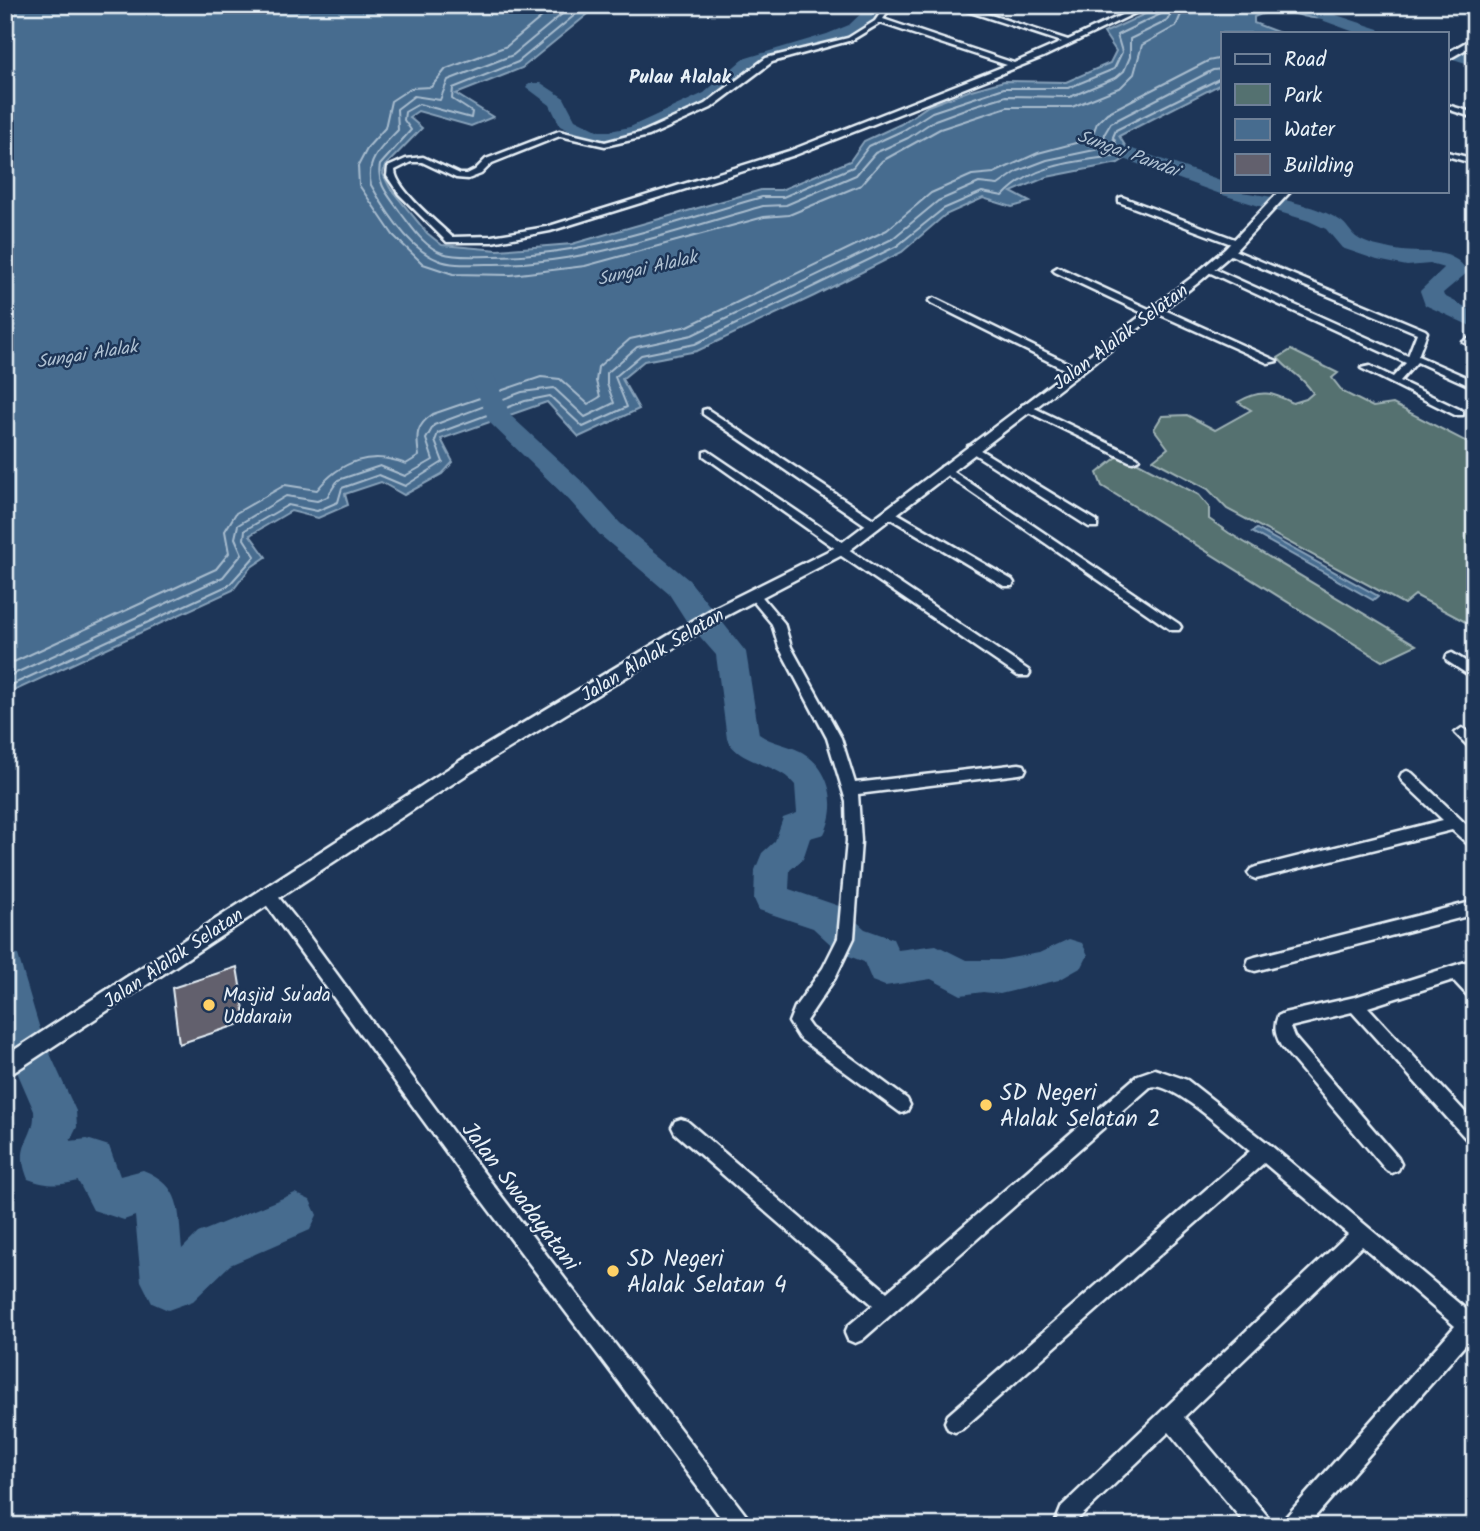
<svg xmlns="http://www.w3.org/2000/svg" width="1480" height="1531" font-family="Kalam,sans-serif">
<style>
.green{fill:#547170;stroke:#9eb1b4;stroke-width:2}
.water{fill:#476c8f;stroke:#87a1b9;stroke-width:2}
.lines{fill:none;stroke-linecap:round;stroke-linejoin:round}
.shore{stroke:#a8bcce;stroke-width:2}
.river{fill:#476c8f;fill-rule:evenodd}
.building{fill:#62606d;stroke:#e8f1f8;stroke-width:2}
.minor-casing{stroke:#e8f1f8;stroke-width:5}
.tertiary-casing{stroke:#e8f1f8;stroke-width:5}
.minor{fill:#1d3557;fill-rule:evenodd}
.tertiary{fill:#1d3557;fill-rule:evenodd}
.poi-dot{fill:#ffd166;stroke:#1d3557;stroke-width:2.5}
.labels{text-anchor:middle;stroke-width:5;stroke-linejoin:round;paint-order:stroke}
.far-water-label{font-size:18px;font-style:italic;fill:#b0c2d3;stroke:#1d3557}
.far-quarter-label{font-size:19px;font-weight:bold;fill:#e8f1f8;stroke:#1d3557}
.street-label{font-size:19px;fill:#e8f1f8;stroke:#1d3557}
.poi-label{font-size:19px;fill:#e8f1f8;stroke:#1d3557;text-anchor:start}
.near-poi-label{font-size:23px;fill:#e8f1f8;stroke:#1d3557;text-anchor:start}
.near-street-label{font-size:23px;fill:#e8f1f8;stroke:#1d3557}
</style>
<rect width="100%" height="100%" fill="#1d3557"/>
<filter id="ink" filterUnits="userSpaceOnUse"><feTurbulence type="fractalNoise" baseFrequency=".0143" numOctaves="2"/><feDisplacementMap in="SourceGraphic" scale="14" xChannelSelector="R" yChannelSelector="G"/><feConvolveMatrix kernelMatrix="1 2 1 2 8 2 1 2 1" color-interpolation-filters="sRGB"/></filter>
<g filter="url(#ink)">
<g class="green">
<path d="M1291,350L1338,373L1332,378L1343,392L1373,407L1393,404L1475,446V627L1415,595L1404,604L1227,509L1208,489L1153,460L1168,448L1154,429L1162,416L1187,415L1215,430L1251,410L1238,402C1260,389 1272,392 1293,403L1306,399L1313,393C1300,373 1291,374 1278,358Z"/>
<polygon points="1121,454 1199,495 1209,507 1209,519 1229,533 1416,645 1382,661 1102,486 1097,473"/>
</g>
<g class="water">
<path d="M5,5H599L522,68L456,94L493,117L471,126L418,111L409,117L422,128L385,166L383,174L390,188L427,233L442,245L498,250L572,244L761,190H781L850,161L864,141L901,124L928,106L971,90L1004,81L1066,82L1110,63L1116,51L1104,33L1164,5H1332L1314,10L1329,17C1303,24 1288,1 1254,17V23L1280,33H1223V83L1119,136L1131,155L1118,163L1047,177L1011,192L1030,202L1012,207L983,198L945,215L902,252L814,296L697,351L644,361L622,379L639,409L579,437L547,402L441,439L453,462L442,474L404,495L381,482L345,494L348,505L318,518L291,511L250,535L266,557L250,568L233,590L5,695Z"/>
<polygon points="1257,529 1378,596 1373,600 1252,532"/>
</g>
<g class="lines">
<g class="shore">
<polyline points="556,5 507,46 446,69 431,87 411,88 391,101 385,128 368,147 358,166 359,185 393,235 423,264 453,274 511,275 585,266 764,217 789,215 861,185 882,161 940,129 1007,107 1072,107 1121,87 1134,74 1142,45 1176,26 1185,5"/>
<path d="M573,5L513,55L448,80L440,100L414,96L397,109L398,130C383,146 365,160 371,185C385,210 409,249 438,260C452,266 471,264 486,264C581,266 672,232 763,206L786,205L856,175L875,153L908,138L935,120L976,105L1006,96L1070,97L1117,77L1124,71L1130,57V39L1167,21L1175,5"/>
<path d="M587,5L518,62L453,88L452,99L472,112L471,118L419,104L405,112L404,120L411,130L380,165C376,184 390,197 400,212C412,227 423,246 442,253C456,258 475,256 490,256C584,257 673,222 762,197H783L853,167L869,146L904,130L932,112L1004,88H1068L1114,69L1122,52L1117,35L1165,12L1166,5"/>
<path d="M5,666L216,569L229,553L225,531L236,513L285,485L317,490C340,461 371,450 406,464L419,456C416,436 415,426 433,414L541,377L560,379L588,404L600,397L596,381L598,367L630,339L688,326L887,230L931,193L972,175L994,173L1038,153L1091,139L1097,123L1107,113L1208,61L1223,58"/>
<polyline points="5,678 223,577 242,554 235,538 238,525 286,496 317,501 327,497 338,480 380,466 405,476 433,460 426,439 434,425 522,392 554,388 585,417 614,403 607,384 607,373 637,347 692,335 892,239 938,201 979,183 998,185 1018,171 1047,160 1104,148 1105,133 1111,123 1213,70 1223,69"/>
<path d="M5,688L229,585L255,556L244,539L245,530L288,505L317,511L338,502L342,488L379,475L405,486L443,462L435,441L438,433L525,401L550,396L583,427L627,407L615,377L641,355L695,344L897,246L943,209L982,192L1003,196C1031,165 1076,161 1116,156L1120,151L1113,137L1116,130L1223,77"/>
</g>
<g class="river">
<polygon points="870,5 888,5 861,31 839,42 755,67 716,101 643,135 610,143 589,141 560,126 550,105 526,87 529,83 541,83 564,98 575,119 599,131 610,131 630,127 704,93 743,59 827,34 849,25"/>
<polygon points="1281,5 1306,5 1379,29 1381,33 1357,33"/>
<polygon points="1447,47 1475,55 1475,66 1447,57"/>
<path d="M1090,134L1223,181V191C1251,191 1318,204 1341,221C1347,225 1350,232 1356,237C1365,244 1384,248 1396,250C1423,255 1451,245 1468,272L1443,293L1444,296L1475,312V328L1425,305L1420,291L1444,268L1430,264L1407,266L1377,260L1342,248L1326,229L1309,221L1223,195L1083,144L1080,140Z"/>
<path d="M483,371L492,373L495,378L510,415L589,488L620,523L689,580L746,652L759,734C771,743 787,744 800,751C830,767 839,805 824,834L810,838L803,859L790,870L789,889L839,906L865,929L893,939L898,950L936,945L966,960H1000L1039,953L1069,939L1082,943L1088,955L1082,967L1059,980L1000,994L983,992L961,995L931,979L885,986L872,981L864,962L839,952L813,928L759,910L754,899L755,870L762,853L775,841L783,818L797,813L795,785C776,761 741,766 727,739L716,655L687,622L669,594L600,535L569,500L490,423L471,378L474,373Z"/>
<path d="M5,950L18,955L42,1036L76,1111L77,1127L70,1141L87,1139L109,1146L120,1176L143,1170C183,1186 178,1211 182,1249L198,1233L295,1193L310,1200L317,1215L310,1230L230,1265L193,1301L168,1310L152,1303L141,1281L135,1216L124,1220L93,1210L78,1181C59,1186 47,1186 28,1179C13,1143 36,1140 34,1111L5,1044Z"/>
</g>
</g>
<polygon class="building" points="237,967 246,1022 179,1044 172,988"/>
<g class="lines">
<g class="minor-casing">
<g id="minor">
<path d="M886,5H893L883,19L1014,63L1062,42L949,5H960L1068,40L1143,5H1152L1043,57L795,155L550,231L492,242H447L399,194L387,176L388,167L406,159L423,157L460,174H467L475,170L486,159L559,131L605,142L643,132L705,104L766,58L848,38L875,21ZM880,23L1007,65L789,151L546,227L492,236L452,237C439,224 395,189 395,170L411,162H422L456,178L468,179L481,174L492,163L560,136L605,146L649,136L711,108L772,62L852,40Z"/>
<polygon points="1447,105 1475,113 1475,118 1447,109"/>
<polygon points="1447,152 1475,159 1475,164 1447,156"/>
<polygon points="1122,197 1240,241 1242,243 1234,245 1119,202 1119,198"/>
<polygon points="1229,248 1425,330 1427,332 1418,356 1475,381 1475,388 1417,362 1400,381 1463,411 1463,415 1455,415 1361,368 1370,366 1393,377 1406,363 1202,269 1210,267 1408,356 1417,333 1226,253 1224,251"/>
<polygon points="1058,267 1151,310 1152,307 1158,307 1277,361 1268,363 1154,312 1153,315 1147,315 1055,272 1053,270"/>
<polygon points="934,298 1078,368 1079,370 1070,372 931,303 929,301"/>
<polygon points="1468,339 1475,341 1475,348 1463,342"/>
<polygon points="1026,404 1137,457 1139,459 1133,462 1129,461 1022,409 1022,405"/>
<polygon points="707,409 878,522 878,528 870,528 703,414 703,410"/>
<polygon points="972,445 1097,521 1097,527 1089,527 968,450 968,446"/>
<polygon points="708,451 847,545 848,549 1028,670 1030,673 1028,676 1018,676 837,553 836,549 704,456 704,452"/>
<polygon points="945,466 1179,624 1181,627 1179,630 1171,630 941,471 941,467"/>
<polygon points="890,509 1012,580 1014,583 1012,586 1004,586 886,516 884,513"/>
<polygon points="754,591 758,592 784,623 791,647 841,738 855,783 1019,764 1024,765 1026,769 1024,773 1019,774 858,794 861,841 854,938 835,978 806,1021 811,1028 907,1099 910,1105 907,1111 901,1113 799,1038 789,1022 795,1007 823,968 838,938 847,841 846,801 827,738 779,647 772,624 748,595"/>
<polygon points="1452,653 1475,667 1475,679 1447,661 1446,658 1447,655"/>
<polygon points="1462,728 1475,736 1475,749 1470,748 1455,733"/>
<polygon points="1407,771 1412,773 1475,833 1475,848 1470,846 1452,830 1256,879 1251,877 1248,873 1251,869 1256,867 1443,820 1402,781 1400,777 1402,773"/>
<polygon points="267,888 272,889 300,924 457,1138 748,1518 751,1526 727,1526 471,1186 262,899 259,894 262,889"/>
<polygon points="1475,901 1475,914 1255,971 1249,969 1247,964 1249,959 1255,957"/>
<path d="M1475,959V973L1469,975L1475,981V999L1469,997L1453,980L1368,1007L1475,1123V1144L1469,1142L1352,1012L1290,1027L1294,1037L1398,1158L1401,1164L1398,1170L1392,1173L1386,1170L1281,1046C1276,1035 1273,1028 1278,1016L1284,1013L1355,997Z"/>
<path d="M1155,1069L1187,1080L1270,1145L1475,1317V1340L1471,1338L1307,1526H1282L1285,1518L1455,1326L1362,1246L1184,1417L1269,1518L1272,1526H1247L1169,1432L1078,1519L1076,1526H1054L1062,1506L1348,1234L1264,1163L962,1429L955,1432L948,1429L945,1422L948,1415L1250,1151C1232,1137 1171,1079 1150,1087L862,1340L855,1343L848,1340L845,1333L848,1326L873,1305L675,1133L672,1127L675,1121L681,1119L687,1121L887,1292L1138,1075Z"/>
</g>
</g>
<g class="tertiary-casing">
<g id="tertiary">
<polygon points="1475,37 1475,44 1447,60 1447,53"/>
<polygon points="1280,191 1291,191 1233,253 1199,282 846,553 726,616 472,771 5,1078 5,1056 460,761 714,608 836,547 1191,278 1225,249"/>
</g>
</g>
<use href="#minor" class="minor"/>
<use href="#tertiary" class="tertiary"/>
</g>
</g>
<g class="poi-dot">
<circle cx="209" cy="1005" r="7"/>
<circle cx="986" cy="1105" r="7"/>
<circle cx="613" cy="1271" r="7"/>
</g>
<g class="labels">
<g class="far-water-label">
<text transform="translate(1128 153) rotate(20)" y="6">Sungai Pandai</text>
<text transform="translate(647 268) rotate(-13)" y="6">Sungai Alalak</text>
<text transform="translate(87 354) rotate(-9)" y="6">Sungai Alalak</text>
</g>
<g class="far-quarter-label">
<text x="680" y="83">Pulau Alalak</text>
</g>
<g class="street-label">
<text transform="translate(1120 336) rotate(-37)" y="7">Jalan Alalak Selatan</text>
<text transform="translate(652 654) rotate(-31)" y="7">Jalan Alalak Selatan</text>
<text transform="translate(173 957) rotate(-34)" y="7">Jalan Alalak Selatan</text>
</g>
<g class="poi-label">
<text x="223" y="1001">Masjid Su'ada<tspan x="223" dy="22">Uddarain</tspan></text>
</g>
<g class="near-poi-label">
<text x="1000" y="1100">SD Negeri<tspan x="1000" dy="26">Alalak Selatan 2</tspan></text>
<text x="627" y="1266">SD Negeri<tspan x="627" dy="26">Alalak Selatan 4</tspan></text>
</g>
<g class="near-street-label">
<text transform="translate(521 1196) rotate(53)" y="8">Jalan Swadayatani</text>
</g>
</g>
<rect width="1480" height="1531" fill="none" stroke="#1d3557" stroke-width="28"/>
<rect x="14" y="14" width="1452" height="1503" fill="none" stroke="#e8f1f8" stroke-width="2.5" filter="url(#ink)"/>
<rect x="1221" y="32" width="228" height="161" fill="#1d3557" stroke="#6e8097" stroke-width="2"/>
<rect x="1235" y="54" width="35" height="10" fill="#1d3557" stroke="#6e8097" stroke-width="2"/>
<text x="1284" y="66" font-size="21" fill="#e8f1f8">Road</text>
<rect x="1235" y="84" width="35" height="21" fill="#547170" stroke="#6e8097" stroke-width="2"/>
<text x="1284" y="102" font-size="21" fill="#e8f1f8">Park</text>
<rect x="1235" y="119" width="35" height="21" fill="#476c8f" stroke="#6e8097" stroke-width="2"/>
<text x="1284" y="136" font-size="21" fill="#e8f1f8">Water</text>
<rect x="1235" y="154" width="35" height="21" fill="#62606d" stroke="#6e8097" stroke-width="2"/>
<text x="1284" y="172" font-size="21" fill="#e8f1f8">Building</text>
</svg>
